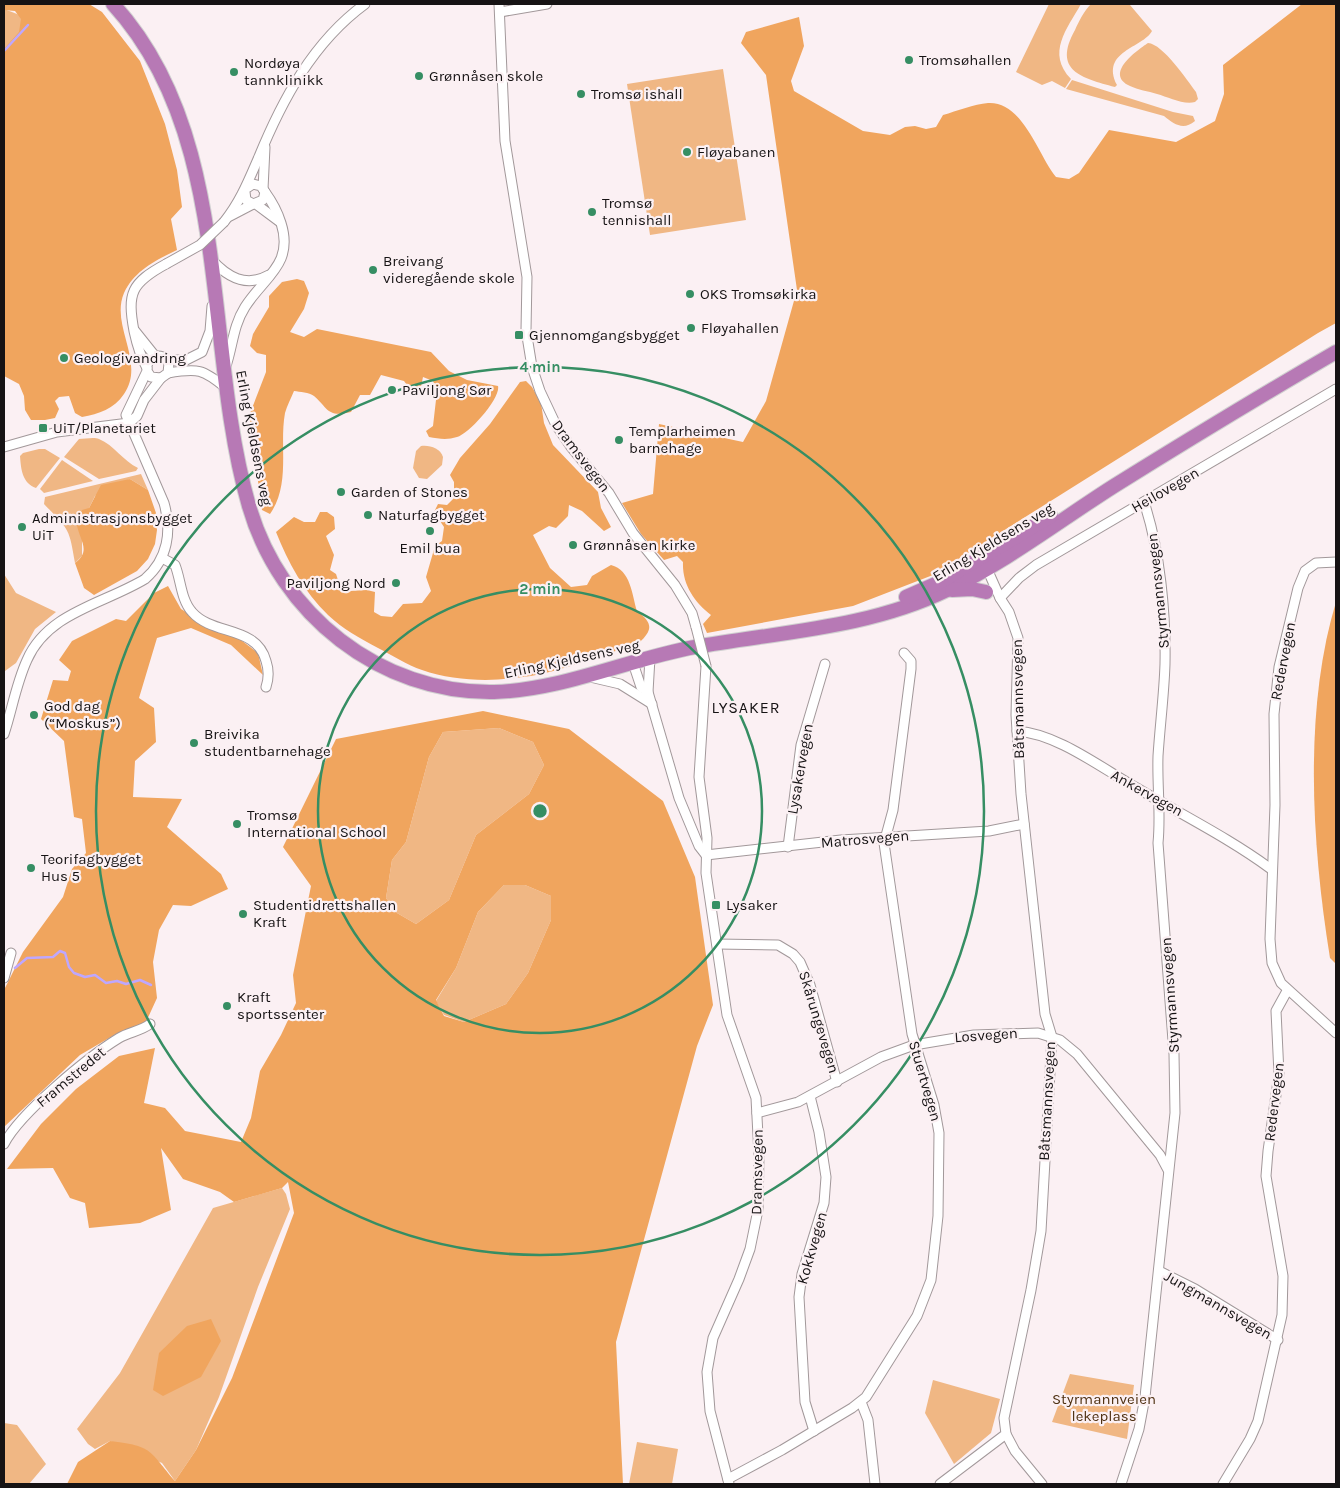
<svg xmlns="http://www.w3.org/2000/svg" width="1340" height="1488" font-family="Karla,sans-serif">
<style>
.green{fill:#f0b784}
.forest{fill:#f0a55e;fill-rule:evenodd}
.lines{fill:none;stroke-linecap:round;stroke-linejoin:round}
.stream{stroke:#bea7fe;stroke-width:2.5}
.minor-casing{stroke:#a2989a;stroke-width:11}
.highway-casing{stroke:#d0d0d0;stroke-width:16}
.minor{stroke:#fff;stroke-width:9}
.highway{stroke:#b779b5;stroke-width:14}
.minor-bridge-casing{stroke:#a2989a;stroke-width:11;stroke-linecap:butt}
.minor-bridge{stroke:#fff;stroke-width:9}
.ring{fill:none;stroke:#368e63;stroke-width:2.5}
.poi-dot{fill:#368e63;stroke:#fbf0f3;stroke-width:2}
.labels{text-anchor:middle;stroke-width:4.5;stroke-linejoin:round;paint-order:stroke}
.poi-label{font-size:15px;fill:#161314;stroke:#fbf0f3;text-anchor:start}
.street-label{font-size:15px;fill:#161314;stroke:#fbf0f3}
.park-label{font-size:15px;fill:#4f3112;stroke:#fbf0f3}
.neighbourhood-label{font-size:16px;letter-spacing:1px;fill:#161314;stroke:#fbf0f3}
.centre{fill:#368e63;stroke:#fbf0f3;stroke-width:2.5}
.ring-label{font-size:15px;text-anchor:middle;font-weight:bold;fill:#368e63;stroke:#fbf0f3;stroke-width:4.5;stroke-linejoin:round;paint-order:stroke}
</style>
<rect width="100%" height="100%" fill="#fbf0f3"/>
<g class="green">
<path d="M1049,4H1081C1067,29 1046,53 1071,79L1065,88L1052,81L1042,85L1016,72Z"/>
<path d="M1091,4L1130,5L1152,31C1143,48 1100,51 1117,85L1115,87C1082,78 1052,71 1075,30C1079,21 1084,11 1091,4Z"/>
<polygon points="4,9 38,22 4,55"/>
<path d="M1148,43C1163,44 1187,80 1196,92L1198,99L1195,102C1183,105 1168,97 1157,94C1148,91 1138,90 1130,86C1104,74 1136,51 1148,43Z"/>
<polygon points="723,69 746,220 650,235 627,84"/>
<path d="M1072,80L1173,112L1193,116L1195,121C1183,131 1174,124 1164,116L1066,89Z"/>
<path d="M79,439C85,439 94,437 99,439C114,445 123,461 138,468L136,471L99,479L64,457Z"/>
<path d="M421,446C430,445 440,448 443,457L442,465L427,479L419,478L413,468L416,451Z"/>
<path d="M39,449H45L60,458L36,488C22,483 21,469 20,456L23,453Z"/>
<polygon points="62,460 93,481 44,493 40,489"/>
<path d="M141,474L148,490L130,479L95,496L89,508L82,536V556L75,563C69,527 69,530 44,504L45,497Z"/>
<polygon points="4,574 16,593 56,612 35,629 16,663 5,671"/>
<polygon points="499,728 533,742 544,765 529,794 476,835 449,900 416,924 397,913 386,898 392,860 406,842 429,757 443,732"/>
<polygon points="504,885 525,885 551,896 551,920 528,973 506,1004 464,1022 444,1015 436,1001 456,968 478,912"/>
<polygon points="282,1188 286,1194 290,1209 258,1287 219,1397 196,1450 175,1481 162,1463 110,1441 95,1449 88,1444 77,1429 120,1373 213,1208"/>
<polygon points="1070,1374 1134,1385 1127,1439 1052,1422"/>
<polygon points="933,1380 1000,1399 991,1433 954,1464 925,1413"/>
<polygon points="4,1423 17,1425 46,1464 29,1484 4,1484"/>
<polygon points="637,1442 678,1449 672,1484 629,1484"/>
</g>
<g class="forest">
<path d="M4,4H89L102,12L140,61L165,124L177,170L182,207L171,219L177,250C156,260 134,271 124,293C110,326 146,362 124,394C114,409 99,414 82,417L75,413L69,396L59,397L55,401L59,409L55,418L45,420H31L25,410L24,396L19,384L4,376V49L19,32L21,19L15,11L4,10Z"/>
<path d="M1302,4H1336V323L1318,333L933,575L853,606L707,633L703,624L711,615C694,602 682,584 683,562L677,556L664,560L641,534L622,503L653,494L659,424L743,442L766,401L797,290L766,75L741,43L746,32L799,17L804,46L791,81L794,91L863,131L890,135L905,127L915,126L926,129L936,127L943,115C957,111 974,104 988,103C1023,101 1038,155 1056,177L1069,179L1079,173L1109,130L1176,142L1215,121L1224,94L1223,65Z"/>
<path d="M297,279L304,281L309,293L304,309L290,332L304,337L317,329L431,352L449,371L467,380L498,386C501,398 469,434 457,437C448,440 439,439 429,437L426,431L433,426L437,391L433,381L423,377L420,391L413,393L404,381L381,375L370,395H360L351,412C327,418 328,408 314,396C309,392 300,392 294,391C291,398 287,406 285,413C279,446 291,484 270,514L262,510L249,416L266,372V355L257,353L250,346L253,334L269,307V296L282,282Z"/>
<path d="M526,381L532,387L541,403L544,423L553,445L598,492L601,508L611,527L604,531L582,511L569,505L568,516L556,528L549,526L533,535L550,568L571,587L587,585L592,576L611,565C631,570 632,595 637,611C653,623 653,630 639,643C599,656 557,674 515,678C485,682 451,680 422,670C407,665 392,655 378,648C359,638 343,629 328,615C304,592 288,562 276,532L294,517L304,522H315L320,512H327L334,517L335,529L326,536L334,555L330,570L336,574L338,580L350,591L367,590L375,592L374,612L381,616L392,617L403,604L422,603L431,591L426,577L435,546L442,541L444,527L434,512L438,504L447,505L454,498V482L450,475L460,458L490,424L520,382Z"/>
<path d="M130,479L148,490L156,513L157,530L155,544L148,559L137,571L94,595L84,588L75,563C92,551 79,539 77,525C76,521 80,514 82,510L89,508L101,485Z"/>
<polygon points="168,586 181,609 207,625 237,637 258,653 263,675 231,645 191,628 157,638 139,698 154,708 156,742 135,761 133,797 182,799 167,827 221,874 228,889 191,906 173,905 159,930 153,962 157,998 146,1022 116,1034 80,1055 4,1127 4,990 23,952 63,897 72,869 86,853 82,819 74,817 64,741 41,719 53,680 68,681 71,671 59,660 72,641 116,619 126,621 154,593"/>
<path d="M1336,602V964L1330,958C1312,847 1303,710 1336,602Z"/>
<path d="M483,711L569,729L663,801L695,877L713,1005L697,1046L616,1342L623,1484H67L78,1462L110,1441C154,1446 149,1451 175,1481L196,1450L232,1378L294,1213L288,1182L282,1188L234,1202L220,1192L183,1179L161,1148L171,1210L140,1223L89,1228L85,1203L70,1198L53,1168L7,1169L41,1124L76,1089L119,1056L155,1048L144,1103L165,1108L185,1131L241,1142L251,1118L260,1071L281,1035L296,1003L293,975L311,886L283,847L336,739ZM499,728L533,742L544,765L529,794L476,835L449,900L416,924L397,913L386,898L392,860L406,842L429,757L443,732ZM504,885H525L551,896V920L528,973L506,1004L464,1022L444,1016L436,1000L456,968L478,912Z"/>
<polygon points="211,1319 221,1341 201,1377 163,1396 153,1390 159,1353 187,1326"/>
</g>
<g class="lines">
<g class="stream">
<polyline points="4,51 28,25"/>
<polyline points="15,968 27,958 53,957 60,951 65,953 69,967 74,973 85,977 95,975 106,983 117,981 126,984 140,980 151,985"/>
</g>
<g class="minor-casing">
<g id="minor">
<polyline points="499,4 505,141 527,277 526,330 532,367 540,391 556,425 571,447 609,493 633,533 675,585 692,613 696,627"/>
<polyline points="500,12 547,4"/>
<polyline points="263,189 265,147"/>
<polyline points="245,192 246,200 253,204 263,200 265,192 261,186 253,184 247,188"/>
<polyline points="256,204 280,222"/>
<polyline points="230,216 253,204"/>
<path d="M224,222C240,202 248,182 258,159C282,100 313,42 365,4"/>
<path d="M211,259C227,277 246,288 269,275"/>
<polyline points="135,331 155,356"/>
<polyline points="167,360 186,360 202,352 210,331 212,306"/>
<path d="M226,366C233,345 233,326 245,307C265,276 294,264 281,223C277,210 273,203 265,192"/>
<path d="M147,368C140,356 137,345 134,331C127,293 131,283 166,264"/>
<path d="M168,373C198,368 203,369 226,388"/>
<polyline points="4,447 57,432 129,423 137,416 144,400 161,378"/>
<path d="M162,558L175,565C181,580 181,600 192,612C213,636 256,625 266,661C269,670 269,678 266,687"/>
<polyline points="1336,562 1316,563 1305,571 1298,588 1279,667 1274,714 1275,805 1270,939 1272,963 1281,983 1336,1033"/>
<polyline points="1000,598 1019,578 1036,565 1336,389"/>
<polyline points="650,658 648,692 679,798 699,846 706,855"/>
<polyline points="633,663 641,687 648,692"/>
<polyline points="706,666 699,777 707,838 706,873 727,1015 756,1098 759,1155 758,1210 750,1249 739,1279 713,1338 707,1372 710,1411 729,1484"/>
<polyline points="590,677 620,684 652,704"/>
<path d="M1017,731C1058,734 1101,768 1137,788C1182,815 1229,838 1271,869"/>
<path d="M4,734C12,710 16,684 27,660C48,612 104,604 145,579C168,559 172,531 164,503L126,415L147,371V365L150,359C157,354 164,355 169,363L168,373L161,378L151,377L147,371"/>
<polyline points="788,847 801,745 825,664"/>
<polyline points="706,855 841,840 989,831 1024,824"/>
<polyline points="717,944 778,945 793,954 800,962 810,985 837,1082"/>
<polyline points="4,978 11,953"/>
<polyline points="810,1096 819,1132 826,1177 824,1203 802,1274 799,1297 805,1402 814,1431"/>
<polyline points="757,1113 798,1102 881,1057 914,1045 974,1035 1038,1033 1060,1040 1077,1054 1160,1155 1168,1170"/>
<path d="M4,1144C20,1113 88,1057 119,1038C129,1032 141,1031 150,1024"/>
<polyline points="1159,1271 1195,1289 1278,1340"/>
<polyline points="861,1402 868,1420 875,1484"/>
<polyline points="1006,1434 1015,1451 1042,1484"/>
<polyline points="728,1479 782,1450 852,1408 866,1397 917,1316 931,1280 938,1216 939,1133 934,1105 912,1034 884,843 893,810 911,669 911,661 904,653"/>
<polyline points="940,1484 1006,1434 1004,1418 1031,1290 1041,1231 1052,1037 1045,1014 1021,794 1016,715 1018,638 1009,612 1000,598 988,571 983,566"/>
<path d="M1121,1484L1139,1429L1145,1397L1175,1113L1174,1054L1158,843C1161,813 1157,785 1158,756C1160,725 1164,695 1165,664C1166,614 1160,550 1144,502"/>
<polyline points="1223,1484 1250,1439 1258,1421 1282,1315 1283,1276 1266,1176 1268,1151 1279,1074 1276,1011 1287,991"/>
</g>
</g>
<g class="highway-casing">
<g id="highway">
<path d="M113,4C234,136 202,343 249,506C280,614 380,694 494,692C563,690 629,659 695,647C780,632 869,628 947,590C1006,562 1059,521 1114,486C1188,440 1262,395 1336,352"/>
<polyline points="952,590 972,589 986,592"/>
<polyline points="906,597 938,583 1051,516"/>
</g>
</g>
<use href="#minor" class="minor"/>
<use href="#highway" class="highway"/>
<g class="minor-bridge-casing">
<g id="minor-bridge">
<polyline points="166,264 200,245 224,222"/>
<polyline points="696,627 706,666"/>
</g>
</g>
<use href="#minor-bridge" class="minor-bridge"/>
</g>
<g class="ring">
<circle cx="540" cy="811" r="222"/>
<circle cx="540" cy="811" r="444"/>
</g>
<g class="poi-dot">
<circle cx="909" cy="60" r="5"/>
<circle cx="234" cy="72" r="5"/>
<circle cx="419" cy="76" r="5"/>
<circle cx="581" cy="94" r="5"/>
<circle cx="687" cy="152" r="5"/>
<circle cx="592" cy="212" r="5"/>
<circle cx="373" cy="270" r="5"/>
<circle cx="690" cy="294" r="5"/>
<circle cx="691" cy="328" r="5"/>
<rect x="514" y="330" width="10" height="10" rx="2.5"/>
<circle cx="64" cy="358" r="5"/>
<circle cx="392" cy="390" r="5"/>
<rect x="38" y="423" width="10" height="10" rx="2.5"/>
<circle cx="619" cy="440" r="5"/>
<circle cx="341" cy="492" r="5"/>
<circle cx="368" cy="515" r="5"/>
<circle cx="22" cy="527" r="5"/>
<circle cx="430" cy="531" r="5"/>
<circle cx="573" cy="545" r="5"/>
<circle cx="396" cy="583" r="5"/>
<circle cx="34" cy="715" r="5"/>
<circle cx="194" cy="743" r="5"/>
<circle cx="237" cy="824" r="5"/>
<circle cx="31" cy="868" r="5"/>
<rect x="711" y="900" width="10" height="10" rx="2.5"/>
<circle cx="243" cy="914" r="5"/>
<circle cx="227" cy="1006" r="5"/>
</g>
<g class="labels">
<g class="poi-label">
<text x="919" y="65">Tromsøhallen</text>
<text x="244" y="68">Nordøya<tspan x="244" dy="17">tannklinikk</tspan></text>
<text x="429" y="81">Grønnåsen skole</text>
<text x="591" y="99">Tromsø ishall</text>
<text x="697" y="157">Fløyabanen</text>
<text x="602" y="208">Tromsø<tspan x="602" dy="17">tennishall</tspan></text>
<text x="383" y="266">Breivang<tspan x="383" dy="17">videregående skole</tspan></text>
<text x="700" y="299">OKS Tromsøkirka</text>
<text x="701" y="333">Fløyahallen</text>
<text x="529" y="340">Gjennomgangsbygget</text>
<text x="74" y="363">Geologivandring</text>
<text x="402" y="395">Paviljong Sør</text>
<text x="53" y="433">UiT/Planetariet</text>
<text x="629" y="436">Templarheimen<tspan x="629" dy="17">barnehage</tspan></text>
<text x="351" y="497">Garden of Stones</text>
<text x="378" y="520">Naturfagbygget</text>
<text x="32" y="523">Administrasjonsbygget<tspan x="32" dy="17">UiT</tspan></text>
<text x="583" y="550">Grønnåsen kirke</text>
<text x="430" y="553" text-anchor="middle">Emil bua</text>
<text x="386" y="588" text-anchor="end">Paviljong Nord</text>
<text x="44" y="711">God dag<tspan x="44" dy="17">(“Moskus”)</tspan></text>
<text x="204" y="739">Breivika<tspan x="204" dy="17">studentbarnehage</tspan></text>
<text x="247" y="820">Tromsø<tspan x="247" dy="17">International School</tspan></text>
<text x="41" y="864">Teorifagbygget<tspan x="41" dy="17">Hus 5</tspan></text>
<text x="253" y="910">Studentidrettshallen<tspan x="253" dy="17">Kraft</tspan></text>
<text x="726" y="910">Lysaker</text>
<text x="237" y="1002">Kraft<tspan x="237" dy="17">sportssenter</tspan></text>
</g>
<g class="street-label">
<text transform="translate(254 438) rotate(79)" y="5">Erling Kjeldsens veg</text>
<text transform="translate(581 456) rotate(53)" y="5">Dramsvegen</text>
<text transform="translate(1165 490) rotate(-30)" y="5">Heilovegen</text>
<text transform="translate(993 542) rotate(-31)" y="5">Erling Kjeldsens veg</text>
<text transform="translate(1158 591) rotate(-96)" y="5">Styrmannsvegen</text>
<text transform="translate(572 659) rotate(-12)" y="5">Erling Kjeldsens veg</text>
<text transform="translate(1283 661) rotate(-79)" y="5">Redervegen</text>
<text transform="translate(1018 699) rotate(-91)" y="5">Båtsmannsvegen</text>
<text transform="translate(800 769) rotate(-80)" y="5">Lysakervegen</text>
<text transform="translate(1147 793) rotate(29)" y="5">Ankervegen</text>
<text transform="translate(865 839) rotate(-5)" y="5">Matrosvegen</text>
<text transform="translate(1170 995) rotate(-94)" y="5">Styrmannsvegen</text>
<text transform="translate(819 1022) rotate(73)" y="5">Skårungevegen</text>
<text transform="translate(986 1035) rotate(-4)" y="5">Losvegen</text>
<text transform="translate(71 1077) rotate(-40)" y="5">Framstredet</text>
<text transform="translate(925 1081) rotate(74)" y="5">Stuertvegen</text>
<text transform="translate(1047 1101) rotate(-87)" y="5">Båtsmannsvegen</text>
<text transform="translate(1274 1102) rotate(-83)" y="5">Redervegen</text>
<text transform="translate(757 1172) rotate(-89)" y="5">Dramsvegen</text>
<text transform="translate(812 1248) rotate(-74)" y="5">Kokkvegen</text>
<text transform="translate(1218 1305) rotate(30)" y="5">Jungmannsvegen</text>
</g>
<g class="park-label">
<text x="1104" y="1404">Styrmannveien<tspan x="1104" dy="17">lekeplass</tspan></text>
</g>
<g class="neighbourhood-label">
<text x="746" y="713">LYSAKER</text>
</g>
</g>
<circle cx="540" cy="811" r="8" class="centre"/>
<g class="ring-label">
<text x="540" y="372">4 min</text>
<text x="540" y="594">2 min</text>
</g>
<rect width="1340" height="1488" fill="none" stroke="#161314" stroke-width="10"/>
</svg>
